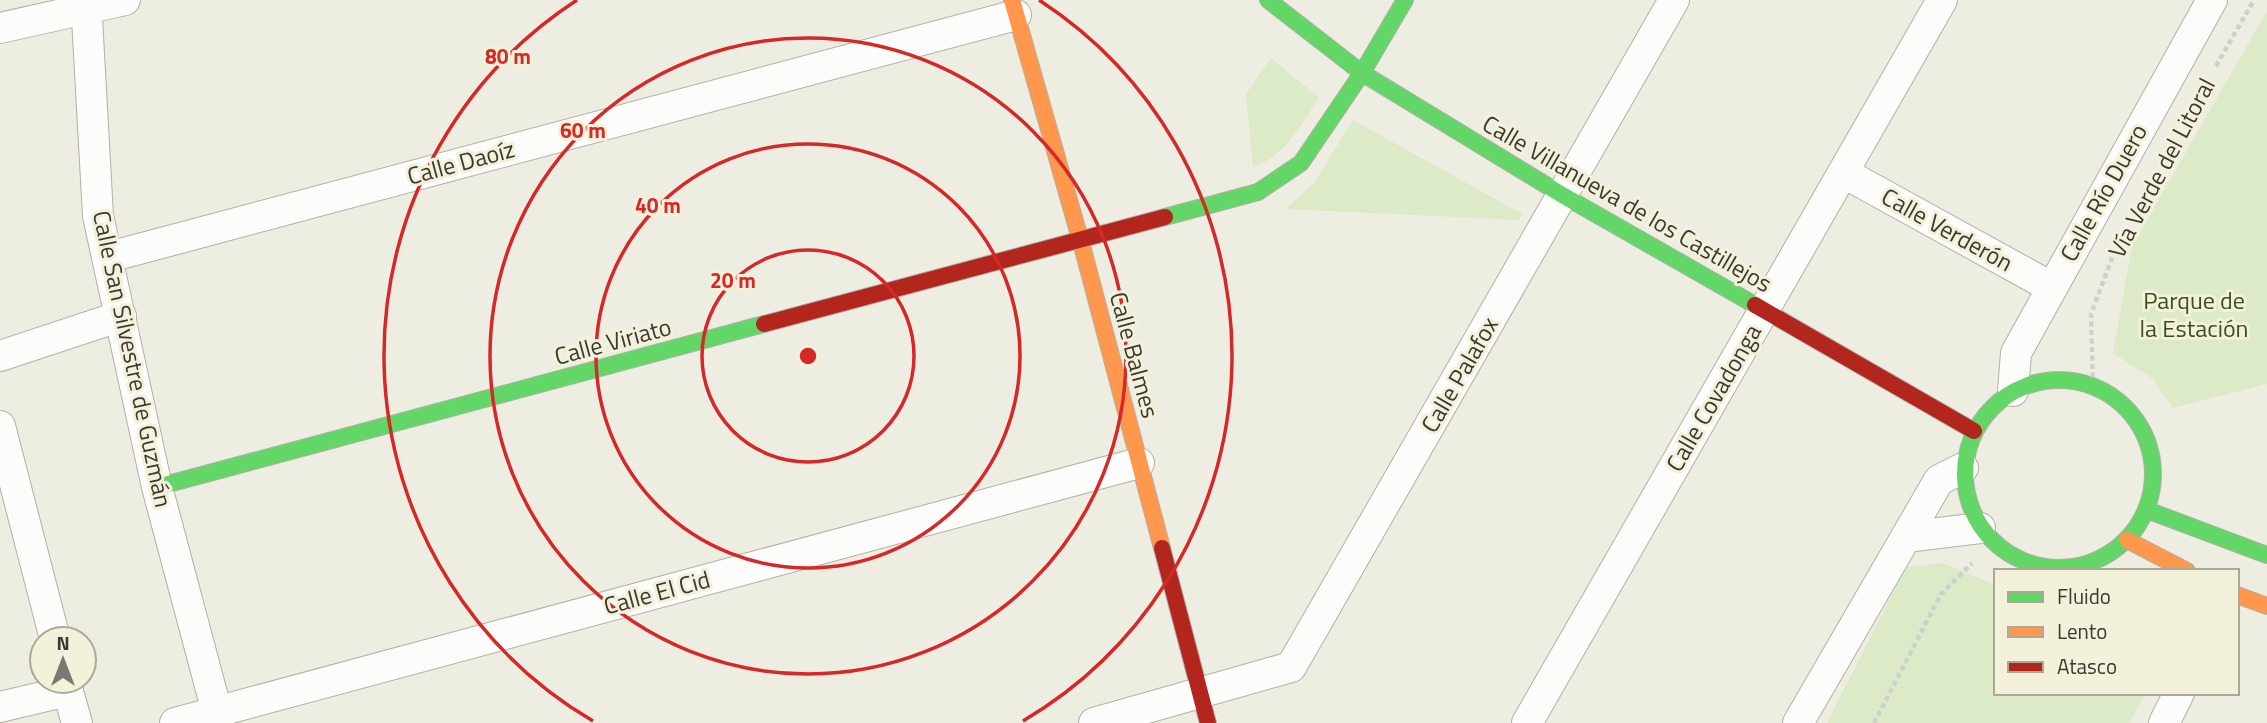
<svg xmlns="http://www.w3.org/2000/svg" width="2267" height="723" font-family="'Titillium Web',sans-serif">
<style>
.green{fill:#dceac8}
.lines{fill:none;stroke-linecap:round;stroke-linejoin:round}
.street-casing{stroke:#b2b0a7;stroke-width:32}
.fast-casing{stroke:#b2b0a7;stroke-width:18}
.slow-casing{stroke:#b2b0a7;stroke-width:18}
.jam-casing{stroke:#b2b0a7;stroke-width:18}
.path{stroke:#cfcfcb;stroke-width:4.5;stroke-dasharray:5 3.5;stroke-linecap:butt}
.street{stroke:#fcfcfa;stroke-width:30}
.fast{stroke:#63d668;stroke-width:16}
.slow{stroke:#ff974d;stroke-width:16}
.jam{stroke:#b3261e;stroke-width:16}
.ring{fill:none;stroke:#d62828;stroke-width:3.5}
.labels{text-anchor:middle;stroke-width:6;stroke-linejoin:round;paint-order:stroke}
.street-label{font-size:24px;fill:#3b3a32;stroke:#f4f1db}
.park-label{font-size:24px;fill:#395117;stroke:#f4f1db}
.centre{fill:#d62828;stroke:#f4f1db;stroke-width:3.5}
.ring-label{font-size:21px;text-anchor:middle;font-weight:bold;fill:#d62828;stroke:#f4f1db;stroke-width:6;stroke-linejoin:round;paint-order:stroke}
</style>
<rect width="100%" height="100%" fill="#eeede1"/>
<g class="green">
<polygon points="2267,11 2267,384 2173,408 2153,379 2113,353 2132,246"/>
<path d="M1271,58L1319,98C1301,124 1285,157 1253,167L1246,94Z"/>
<polygon points="1353,120 1522,214 1519,220 1286,209 1314,183"/>
<polygon points="1942,563 1996,585 1996,693 2146,693 2129,723 1827,723 1906,567"/>
</g>
<g class="lines">
<g class="street-casing">
<g id="street">
<polyline points="86,0 98,216 157,487 217,712"/>
<polyline points="0,28 125,0"/>
<polyline points="1844,173 2051,287"/>
<polyline points="109,257 1016,15"/>
<polyline points="0,356 121,316"/>
<polyline points="2013,391 2016,353 2212,0"/>
<polyline points="0,426 55,639"/>
<polyline points="1906,537 1980,528"/>
<polyline points="65,681 77,723"/>
<polyline points="0,707 68,691"/>
<polyline points="175,723 1139,463"/>
<polyline points="1094,723 1291,667 1674,0"/>
<polyline points="1527,723 1942,0"/>
<polyline points="1798,723 1939,480 1963,468"/>
<polyline points="2164,723 2179,693"/>
</g>
</g>
<g class="fast-casing">
<g id="fast">
<polyline points="1268,0 1362,73 1564,196 1755,305"/>
<polyline points="1165,217 1258,192 1301,163 1362,73 1405,0"/>
<circle cx="2059" cy="474" r="94"/>
<polyline points="157,487 764,324"/>
<polyline points="2147,510 2267,555"/>
</g>
</g>
<g class="slow-casing">
<g id="slow">
<polyline points="1012,0 1081,242 1162,548"/>
<polyline points="2127,540 2187,571"/>
<polyline points="2237,595 2267,606"/>
</g>
</g>
<g class="jam-casing">
<g id="jam">
<polyline points="1755,305 1974,431"/>
<polyline points="764,324 1165,217"/>
<polyline points="1162,548 1208,723"/>
</g>
</g>
<g class="path">
<polyline points="2216,66 2254,0"/>
<polyline points="2093,386 2091,314 2118,242"/>
<polyline points="1874,723 1941,594 1972,563"/>
</g>
<use href="#street" class="street"/>
<use href="#fast" class="fast"/>
<use href="#slow" class="slow"/>
<use href="#jam" class="jam"/>
</g>
<g class="ring">
<circle cx="808" cy="356" r="106"/>
<circle cx="808" cy="356" r="212"/>
<circle cx="808" cy="356" r="318"/>
<path d="M593 721A424 424 0 0 1 577 0M1039 0A424 424 0 0 1 1023 721"/>
</g>
<g class="labels">
<g class="street-label">
<text transform="translate(461 163) rotate(-15)" y="8">Calle Daoíz</text>
<text transform="translate(2162 168) rotate(-62)" y="8">Vía Verde del Litoral</text>
<text transform="translate(2104 193) rotate(-61)" y="8">Calle Río Duero</text>
<text transform="translate(1627 204) rotate(30)" y="8">Calle Villanueva de los Castillejos</text>
<text transform="translate(1947 230) rotate(29)" y="8">Calle Verderón</text>
<text transform="translate(613 342) rotate(-15)" y="8">Calle Viriato</text>
<text transform="translate(1134 355) rotate(75)" y="8">Calle Balmes</text>
<text transform="translate(132 359) rotate(78)" y="8">Calle San Silvestre de Guzmán</text>
<text transform="translate(1460 375) rotate(-60)" y="8">Calle Palafox</text>
<text transform="translate(1714 398) rotate(-60)" y="8">Calle Covadonga</text>
<text transform="translate(657 593) rotate(-15)" y="8">Calle El Cid</text>
</g>
<g class="park-label">
<text x="2194" y="309">Parque de<tspan x="2194" dy="28">la Estación</tspan></text>
</g>
</g>
<circle cx="808" cy="356" r="10" class="centre"/>
<g class="ring-label">
<text x="508" y="64">80 m</text>
<text x="583" y="138">60 m</text>
<text x="658" y="213">40 m</text>
<text x="733" y="288">20 m</text>
</g>
<rect x="1994" y="569" width="245" height="126" fill="#f4f1db" stroke="#aaa897" stroke-width="2"/>
<rect x="2008" y="592" width="35" height="10" fill="#63d668" stroke="#aaa897" stroke-width="2"/>
<text x="2057" y="604" font-size="21" fill="#3b3a32">Fluido</text>
<rect x="2008" y="627" width="35" height="10" fill="#ff974d" stroke="#aaa897" stroke-width="2"/>
<text x="2057" y="639" font-size="21" fill="#3b3a32">Lento</text>
<rect x="2008" y="662" width="35" height="10" fill="#b3261e" stroke="#aaa897" stroke-width="2"/>
<text x="2057" y="674" font-size="21" fill="#3b3a32">Atasco</text>
<g transform="translate(63 660)"><circle r="33" fill="#f4f1db" stroke="#aaa897" stroke-width="2"/>
<path d="M0-5L12 26L0 18L-12 26Z" fill="#7a796f"/>
<text y="-10" font-size="19" font-weight="bold" text-anchor="middle" fill="#3b3a32">N</text>
</g>
</svg>
